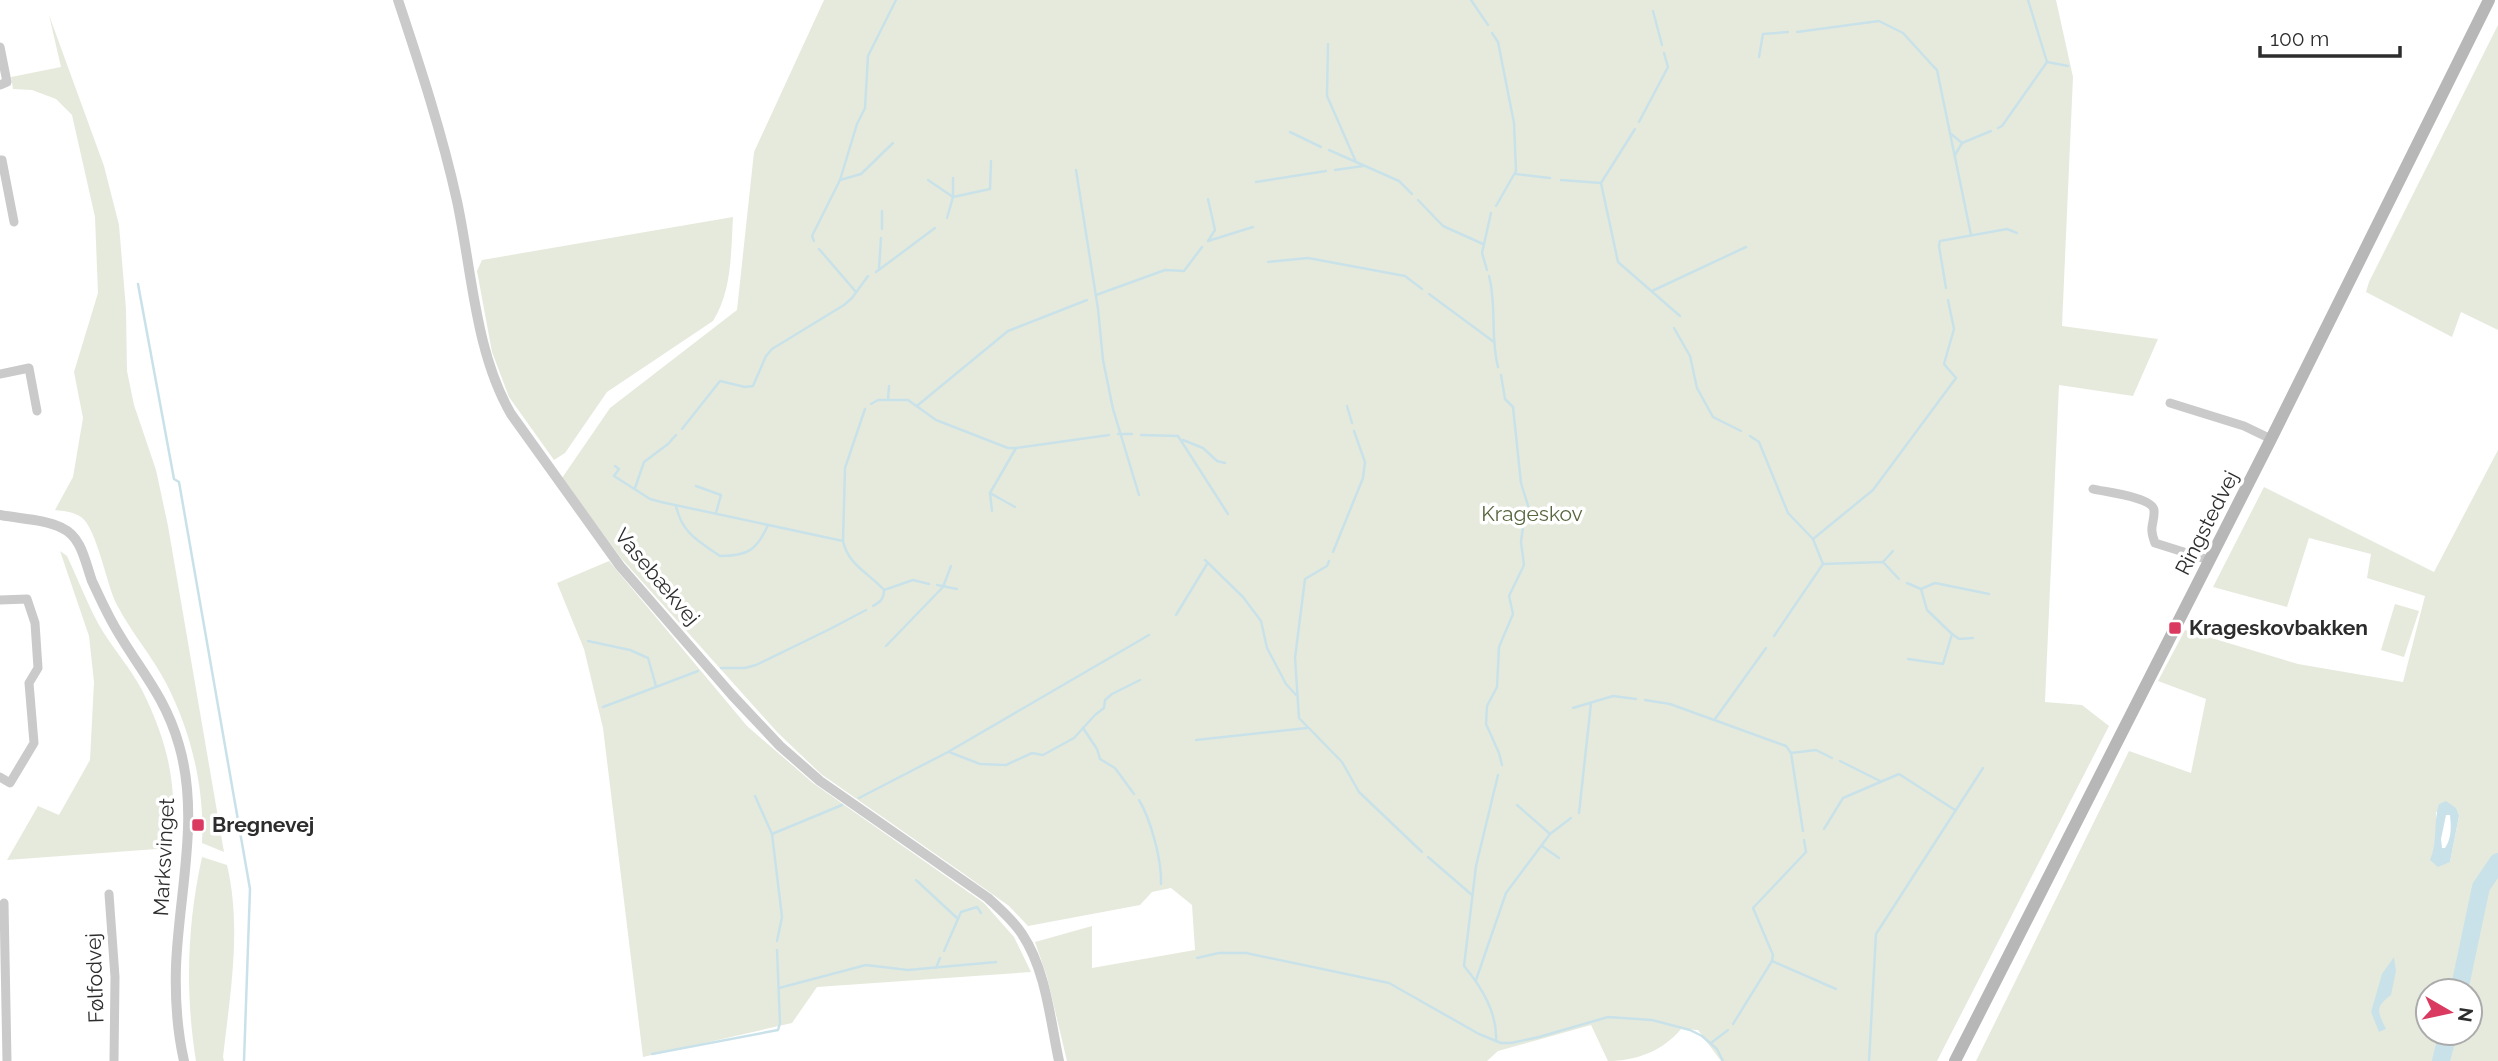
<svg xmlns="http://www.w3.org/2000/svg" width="2498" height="1061" font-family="Raleway,sans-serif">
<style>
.green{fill:#e6eadc;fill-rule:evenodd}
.water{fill:#c9e2e9;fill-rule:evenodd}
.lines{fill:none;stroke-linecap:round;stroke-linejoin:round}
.stream{stroke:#c9e2e9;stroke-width:2.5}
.river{stroke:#c9e2e9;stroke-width:18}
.minor{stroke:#cacaca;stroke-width:9}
.tertiary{stroke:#cacaca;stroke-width:10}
.secondary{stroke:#b7b7b7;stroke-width:12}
.poi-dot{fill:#da3a60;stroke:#fff;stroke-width:2.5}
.labels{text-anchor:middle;stroke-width:7;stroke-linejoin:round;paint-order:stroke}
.park-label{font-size:21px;fill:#57663e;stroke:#fff}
.street-label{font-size:21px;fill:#2d2d2d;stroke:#fff}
.poi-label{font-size:21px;font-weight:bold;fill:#2d2d2d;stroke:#fff;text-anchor:start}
</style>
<rect width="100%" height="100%" fill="#fff"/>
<g class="green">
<path d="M824,0H2056L2073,77L2062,326L2158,339L2133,396L2059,385L2045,702L2082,705L2109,726L1937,1061H1721L1698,1030L1681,1029C1663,1051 1636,1061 1608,1061L1591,1025L1498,1051L1487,1061H1067L1047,977L1035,942L1092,926V968L1195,950L1192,905L1171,888L1152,892L1140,905L1028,926L1009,906L964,874L821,774L778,733L621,558L562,478L610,408L737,310L754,152Z"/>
<path d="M49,15L104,166L119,225L126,309L127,371L134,405L156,470L168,526L224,852L202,843C205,789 191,731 166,683C152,656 131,632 117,605C106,584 97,528 81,517C74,512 64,511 55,510L73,477L83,418L74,372L98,293L95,217L72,115L56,99L32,90L13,89L11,77L61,67Z"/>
<polygon points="2498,25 2498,330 2461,312 2452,337 2366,292 2369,282"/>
<path d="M733,217C731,252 732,291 713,321L607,392L565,453L554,460L509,397L492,352L477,271L482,260Z"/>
<path d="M2498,450V1061H1976L2129,751L2191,773L2206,699L2158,681L2185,630L2298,664L2403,682L2425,596L2367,578L2371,554L2309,538L2287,607L2213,587L2264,487L2434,572ZM2436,812L2459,816L2450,862L2433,852L2436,837ZM2428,991H2470V1033H2428Z"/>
<path d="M60,551L67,556C78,579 87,603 99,625C112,648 131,668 143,692C169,745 179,791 170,848L7,860L38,806L59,815L90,760L94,682L89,636Z"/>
<polygon points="609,561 747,726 813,783 984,903 1014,937 1031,972 817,987 792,1023 643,1057 603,728 584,649 557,583"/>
<polygon points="2395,604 2419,611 2404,657 2381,650"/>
<path d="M202,857L227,865C242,928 230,995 223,1057L224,1061H196C185,993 187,925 202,857Z"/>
</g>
<g class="water">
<path d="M2446,801L2456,808L2459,816L2450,862L2438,867L2430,860C2438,841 2433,822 2439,804ZM2446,815H2450C2451,827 2452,837 2445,848H2442L2441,839Z"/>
<path d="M2394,957L2396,971L2391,995C2374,1008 2378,1011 2386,1029L2379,1032L2371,1012L2382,974Z"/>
</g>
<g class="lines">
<g class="stream">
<polyline points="1471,0 1488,25"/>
<polyline points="2028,0 2047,62"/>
<polyline points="1653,11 1662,45"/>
<polyline points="1797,32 1879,21 1903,33 1933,66 1937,70 1971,235"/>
<polyline points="1492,33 1498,42 1514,123 1516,171 1496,206"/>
<polyline points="1328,44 1327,96 1356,162"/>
<polyline points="1759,57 1763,34 1788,32"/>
<polyline points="1639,122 1668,67 1664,53"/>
<polyline points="1998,128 2002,126 2047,62 2068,66"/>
<polyline points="1635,129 1601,183 1618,262 1680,316"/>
<polyline points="1290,132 1321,147"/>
<polyline points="1950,133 1962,143 1955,155"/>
<polyline points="1962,143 1991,131"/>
<polyline points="1329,150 1399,181 1412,194"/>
<polyline points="1076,170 1098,309 1103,360 1113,409 1139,495"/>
<polyline points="1335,170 1363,166"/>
<polyline points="1516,174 1550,178"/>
<polyline points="840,180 861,174 893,143"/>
<polyline points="928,180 953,197 990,189 991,161"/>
<polyline points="1561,180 1601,183"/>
<polyline points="1256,182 1326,171"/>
<polyline points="1418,200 1443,226 1483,244"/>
<polyline points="947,218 953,197 953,178"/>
<polyline points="882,229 882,211"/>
<polyline points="814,241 812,236 840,180 857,124 865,108 868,56 896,0"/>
<polyline points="1208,241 1253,227"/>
<polyline points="1208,241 1215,230 1208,199"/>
<polyline points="819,249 856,292"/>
<polyline points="1268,262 1308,258 1405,276 1422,289"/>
<polyline points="879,269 881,238"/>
<polyline points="1487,270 1482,253 1491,213"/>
<polyline points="876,272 935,228"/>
<path d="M1489,276C1497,306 1490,337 1498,367"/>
<polyline points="138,284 174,479 179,482 250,889 244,1061"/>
<polyline points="1946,288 1939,246 1940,241 2007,229 2017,233"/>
<polyline points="1652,291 1746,247"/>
<polyline points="1429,294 1494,342"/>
<polyline points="1096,295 1165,270 1184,271 1202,247"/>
<polyline points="1674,328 1690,356 1697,388 1713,417 1741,431"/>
<polyline points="1501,375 1505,399 1513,407 1521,483 1530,512 1523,527 1521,542 1524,565 1509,596 1513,614 1499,647 1497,687 1487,706 1486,724 1499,753 1502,765"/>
<polyline points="888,400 889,386"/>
<polyline points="871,404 878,400 908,400 936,420 1008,448 1016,448 1109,435"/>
<polyline points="918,405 1008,331 1087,300"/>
<polyline points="1347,406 1352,423"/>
<path d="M865,409L845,468L843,541C848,565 870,574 884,590C884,599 880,602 873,606"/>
<polyline points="682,429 720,381 745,387 753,386 766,356 772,349 844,305 852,298 868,276"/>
<polyline points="1118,434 1132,434"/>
<polyline points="1141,435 1178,436 1228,514"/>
<polyline points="1750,436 1759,442 1788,513 1813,539 1823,564"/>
<polyline points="1183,440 1203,448 1217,461 1225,463"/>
<polyline points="615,466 619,469 614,476 650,499 661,502 843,541"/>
<polyline points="696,486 721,495 716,513"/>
<polyline points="635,488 644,462 668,444 676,435"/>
<polyline points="990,493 1015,507"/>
<path d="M676,506C682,533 698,541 720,556C748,556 757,550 768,525"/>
<polyline points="992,511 990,493 1016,448"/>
<polyline points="1813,539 1873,490 1956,378 1944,364 1954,329 1948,300"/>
<polyline points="1333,552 1363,478 1365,462 1354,431"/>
<polyline points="1205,560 1243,597 1261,621 1267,648 1286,684 1297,696"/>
<polyline points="1329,561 1327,566 1305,579 1295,658 1299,718 1342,762 1359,792 1422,852"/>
<polyline points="1883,562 1893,551"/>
<polyline points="1823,564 1883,562 1899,579"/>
<polyline points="1907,583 1921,589 1927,610 1952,634 1959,639 1973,638"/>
<polyline points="937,585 957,589"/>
<polyline points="1921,589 1935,583 1989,594"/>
<polyline points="884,590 913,580 929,584"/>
<polyline points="1176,615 1207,564"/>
<polyline points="1774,636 1823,564"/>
<polyline points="588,641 630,650 648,658 656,686"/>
<polyline points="886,646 943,587 951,566"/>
<polyline points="1908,659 1943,664 1952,634"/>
<polyline points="721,668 745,668 756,665 830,629 866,610"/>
<polyline points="1645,700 1670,704 1786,746 1791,753 1803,831"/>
<polyline points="603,707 698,671"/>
<polyline points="1573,708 1613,696 1636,699"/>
<polyline points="1715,719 1766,648"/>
<polyline points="1083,728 1097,749 1100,759 1115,768 1134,794"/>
<polyline points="1196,740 1307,728"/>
<polyline points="949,752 980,764 1006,765 1032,753 1043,755 1074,738 1095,715 1104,708 1105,700 1112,694 1140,680"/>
<polyline points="1791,753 1816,750 1832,758"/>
<polyline points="1840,761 1880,781"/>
<polyline points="755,796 772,834 782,917 777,941"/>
<polyline points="859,798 948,752 1149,635"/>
<path d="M1139,800C1151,820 1162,861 1161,884"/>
<polyline points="1517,805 1550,834"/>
<polyline points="1579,813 1591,703"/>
<polyline points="1824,829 1843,798 1899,774 1955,810"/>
<polyline points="772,834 842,805"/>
<polyline points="1542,846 1559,858"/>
<polyline points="1428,857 1472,895"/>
<polyline points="916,880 957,918"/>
<polyline points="944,951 961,912 977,907 981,913"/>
<polyline points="1197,958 1219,953 1246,953 1389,983 1479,1034 1501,1043 1511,1043 1539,1037 1608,1017 1652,1020 1690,1030 1702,1036 1717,1049 1723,1061"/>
<polyline points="1772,961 1836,989"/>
<polyline points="936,968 940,958"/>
<polyline points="1476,980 1506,893 1550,834 1571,818"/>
<polyline points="779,988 866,965 908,970 996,962"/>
<polyline points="1733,1024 1772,961 1773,955 1753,908 1806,852 1804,840"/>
<path d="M1496,1041C1498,1014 1481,986 1464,966L1476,866L1498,775"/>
<polyline points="1711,1043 1728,1030"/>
<polyline points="652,1054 778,1030 780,1023 777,950"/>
<polyline points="1869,1061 1876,934 1983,768"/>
</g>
<g class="river">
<polyline points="2459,991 2481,887 2498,862"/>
<polyline points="2441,1061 2448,1033"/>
</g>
<g class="minor">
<polyline points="0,47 7,82 0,85"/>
<polyline points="0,160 2,160 14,222"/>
<polyline points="0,374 29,368 37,411"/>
<polyline points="2170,403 2244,426 2271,439"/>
<path d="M2093,489C2105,492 2152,497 2154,510C2155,524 2148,525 2155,543L2209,560"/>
<polyline points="0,600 27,599 35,623 38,668 29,683 34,743 10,783 0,777"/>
<polyline points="109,894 115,977 114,1061"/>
<polyline points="4,903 7,1061"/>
</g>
<g class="tertiary">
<path d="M398,0C420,66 442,133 457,201C472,271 475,352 511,414L620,566L732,695L780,746L820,781L988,898C1000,909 1013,920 1022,934C1046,970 1050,1019 1059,1061"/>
<path d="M0,515C20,519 44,519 62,528C82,537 85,562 92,581C98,594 104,607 111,620C135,665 164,692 179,745C200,817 179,892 176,966C175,998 177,1030 184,1061"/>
</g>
<polyline class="secondary" points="1955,1061 2271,439 2489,0"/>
</g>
<g class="poi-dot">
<rect x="2168" y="621" width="14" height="14" rx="3.5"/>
<rect x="191" y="818" width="14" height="14" rx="3.5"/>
</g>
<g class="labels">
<g class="park-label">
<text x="1532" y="521">Krageskov</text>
</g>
<g class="street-label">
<text transform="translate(2207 523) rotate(-63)" y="7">Ringstedvej</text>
<text transform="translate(657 577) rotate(50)" y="7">Vasebækvej</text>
<text transform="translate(164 857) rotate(-87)" y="7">Marksvinget</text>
<text transform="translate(95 978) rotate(-92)" y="7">Følfodvej</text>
</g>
<g class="poi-label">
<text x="2189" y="635">Krageskovbakken</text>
<text x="212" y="832">Bregnevej</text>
</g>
</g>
<g transform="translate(2449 1012) rotate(99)"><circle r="33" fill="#ffffff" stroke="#ababab" stroke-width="2"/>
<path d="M0-5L12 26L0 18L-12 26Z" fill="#da3a60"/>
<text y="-10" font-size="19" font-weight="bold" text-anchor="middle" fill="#2d2d2d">N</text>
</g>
<path d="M2260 46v10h140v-10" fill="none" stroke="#2d2d2d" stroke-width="3.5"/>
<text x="2270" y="46" font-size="21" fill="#2d2d2d" stroke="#ffffff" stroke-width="5" paint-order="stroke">100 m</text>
</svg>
